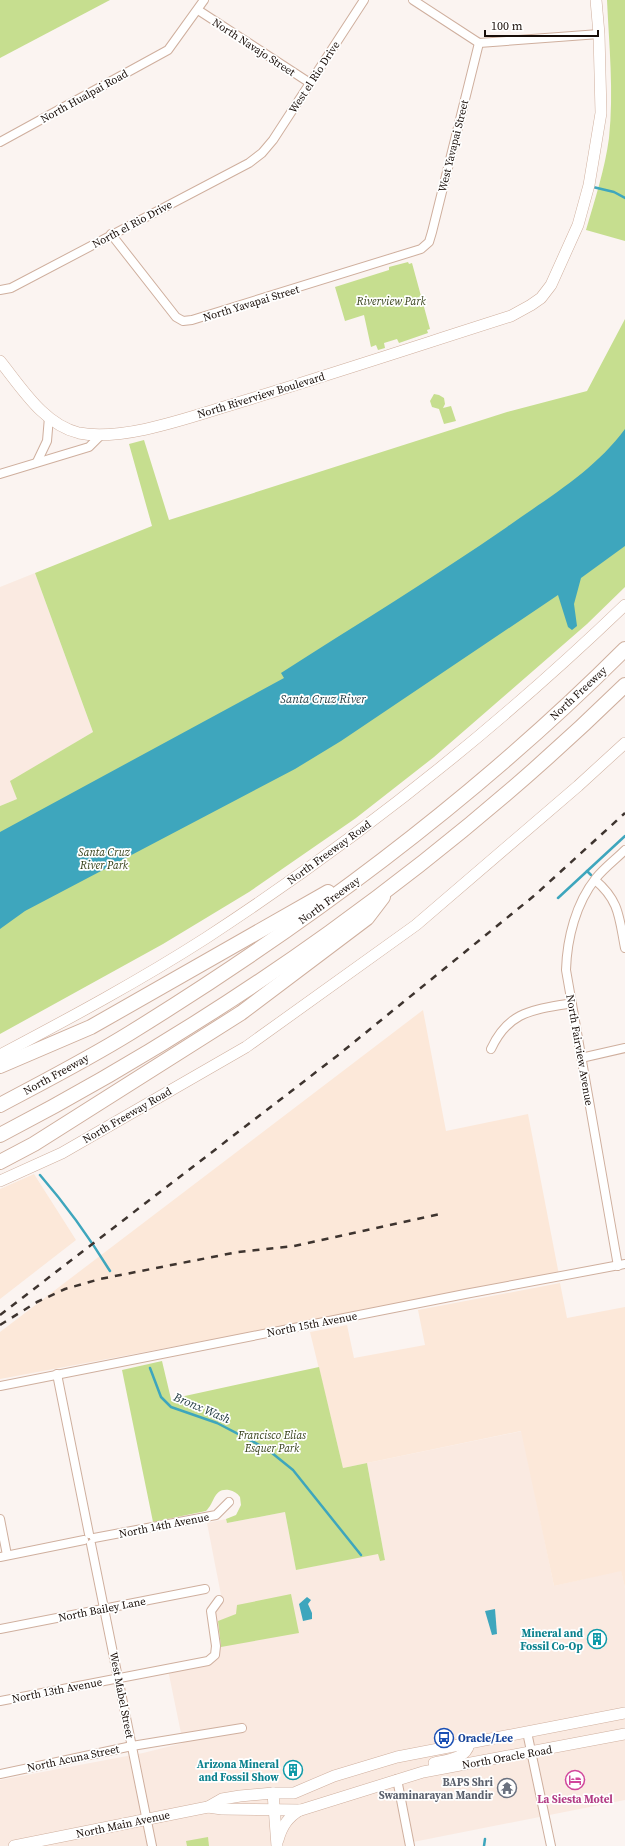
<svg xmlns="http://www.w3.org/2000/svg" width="625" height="1846" font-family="'Source Serif 4',serif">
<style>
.built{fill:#faeae1}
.industrial{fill:#fce8d9}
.green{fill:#c6de8f}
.water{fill:#3ea6bd}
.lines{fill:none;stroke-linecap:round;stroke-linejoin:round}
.stream{stroke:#3ea6bd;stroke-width:2.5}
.street-casing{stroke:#cfaf9e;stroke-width:10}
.secondary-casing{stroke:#cfaf9e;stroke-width:12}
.highway-casing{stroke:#cfaf9e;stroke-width:16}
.street{stroke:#fff;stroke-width:8}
.secondary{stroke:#fff;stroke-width:11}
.highway{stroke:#fff;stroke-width:14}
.rail{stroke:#3e342f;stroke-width:2.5;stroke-dasharray:7 7;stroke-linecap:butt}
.labels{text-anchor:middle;stroke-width:3.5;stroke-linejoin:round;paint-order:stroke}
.street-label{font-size:11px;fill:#180d08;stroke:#fff}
.park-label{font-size:11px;font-style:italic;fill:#323d15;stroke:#fff}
.culture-label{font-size:11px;font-weight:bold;fill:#0d838f;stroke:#fff;text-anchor:end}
.transit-label{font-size:11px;font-weight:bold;fill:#164399;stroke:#fff;text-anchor:start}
.worship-label{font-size:11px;font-weight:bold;fill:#5b616d;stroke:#fff;text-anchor:end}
.hotel-label{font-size:11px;font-weight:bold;fill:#b23c85;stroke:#fff}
.water-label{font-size:12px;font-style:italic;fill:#223a40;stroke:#fff}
</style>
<rect width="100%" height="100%" fill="#fbf4f1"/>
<g class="built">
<polygon points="35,573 93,732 11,781 17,799 0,806 0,587"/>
<polygon points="522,1431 554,1586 621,1570 625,1588 625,1800 408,1843 408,1846 0,1846 0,1780 143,1753 183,1743 167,1665 207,1658 214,1652 213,1603 221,1595 207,1523 226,1519 227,1523 285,1512 296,1570 378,1553 385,1560 367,1463"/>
</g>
<g class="industrial">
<polygon points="423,1010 446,1131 528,1114 559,1275 0,1379 0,1332"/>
<polygon points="34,1174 76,1240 0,1299 0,1189"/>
<polygon points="560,1283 567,1318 625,1307 625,1588 621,1571 554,1586 521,1431 343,1468 310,1332 347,1325 354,1358 425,1345 418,1310"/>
</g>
<g class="green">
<polygon points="0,0 110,0 0,58"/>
<path d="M607,0H625V241L586,230C595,199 605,169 609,138C614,92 609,45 607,0Z"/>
<polygon points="408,262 409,264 412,263 430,329 427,330 428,333 399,343 397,339 384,343 385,348 378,350 376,345 371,347 364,315 345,321 335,287 389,270 389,267"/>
<polygon points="625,319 625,587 587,624 434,757 356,818 249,892 163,944 0,1034 0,806 17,799 10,781 93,732 35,573 152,526 129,444 144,440 169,520 507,412 587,391"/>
<polygon points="434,394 439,395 444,398 445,404 443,408 451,406 456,421 444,424 439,409 432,407 430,401"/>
<path d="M162,1361L171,1399L319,1367L343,1468L367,1463L385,1560L380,1561L378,1554L296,1570L285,1512L227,1523L226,1519L236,1515L241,1505L240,1497C237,1493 234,1491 229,1490C213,1488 215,1503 206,1511L153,1522L122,1370Z"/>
<polygon points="291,1594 299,1633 221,1647 218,1621 236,1614 237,1605"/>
<polygon points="208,1837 209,1846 187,1846 186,1841"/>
</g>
<g class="water">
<path d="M625,429V546L581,578L574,604L577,626L572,630L568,627L558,595L341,741L295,769L25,911L0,929V832L284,678L281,673C356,625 433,578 507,527C549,497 594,471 625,429Z"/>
<polygon points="307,1597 311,1600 308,1604 312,1613 312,1619 303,1621 299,1604"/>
<polygon points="495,1609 497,1634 492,1635 485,1611"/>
</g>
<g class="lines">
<g class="stream">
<polyline points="593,187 614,192 625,198"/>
<polyline points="587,871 591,875"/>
<polyline points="558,898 625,836"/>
<path d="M40,1175C66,1205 89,1237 110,1271"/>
<polyline points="150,1368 161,1397 171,1407 217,1423 267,1449 293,1470 361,1555"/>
<polyline points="484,1846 485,1839"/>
</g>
<g class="street-casing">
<g id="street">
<polyline points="413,0 479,43 599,34"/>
<polyline points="198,10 310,83"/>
<polyline points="0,142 168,50 204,0"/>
<polyline points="111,234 176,317 183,321 192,320 421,249 429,242 432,232 479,43"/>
<polyline points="0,290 11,288 249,163 262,153 273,140 364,0"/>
<polyline points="37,462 47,441 49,417"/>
<polyline points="0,474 89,447 101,435"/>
<path d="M595,880C620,901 619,918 625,948"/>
<path d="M491,1049C509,1010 534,1010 572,1003"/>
<polyline points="581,1058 625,1048"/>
<path d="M618,1266L566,970C567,938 576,903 596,878C605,867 616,859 625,850"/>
<polyline points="57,1374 89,1534"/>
<polyline points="0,1386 465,1294 625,1264"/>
<polyline points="0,1519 7,1555"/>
<polyline points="94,1538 216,1515 229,1502"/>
<polyline points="91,1544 152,1846"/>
<polyline points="0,1557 84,1540"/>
<polyline points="0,1629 205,1589"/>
<polyline points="0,1701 208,1661 215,1655 216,1646 211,1611 219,1600"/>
<polyline points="527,1732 551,1846"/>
<polyline points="0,1774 132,1746 242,1728"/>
<polyline points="397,1779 410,1846"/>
</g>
</g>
<g class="secondary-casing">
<g id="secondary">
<path d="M0,361C21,387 44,425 79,433C123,442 193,416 237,403C329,375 420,345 511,316L531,305L541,298L551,285L578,225L589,185L601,113L599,34L596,0"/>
<path d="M0,1055C70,1018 139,981 206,938C356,840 496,729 625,605"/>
<polyline points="0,1181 62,1153 246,1047 416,925 578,786 625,743"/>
<path d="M434,1763C447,1760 466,1759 469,1744"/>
<polyline points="273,1793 277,1846"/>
<polyline points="208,1807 222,1809 301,1810 423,1772 625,1734"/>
<path d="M278,1840C282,1826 288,1817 300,1810"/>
<polyline points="14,1846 208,1807 222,1799 240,1796 273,1793 294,1793 334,1776 397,1757 625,1713"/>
</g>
</g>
<g class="highway-casing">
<g id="highway">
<polyline points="0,1066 91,1027 328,892"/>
<path d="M0,1105C43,1082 88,1059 130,1033C308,923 477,797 625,649"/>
<path d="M0,1135C227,1017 442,864 625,685"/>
<polyline points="0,1162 34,1144 241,1013 367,918 383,897"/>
</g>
</g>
<use href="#street" class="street"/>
<use href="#secondary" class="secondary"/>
<use href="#highway" class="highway"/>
<g class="rail">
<polyline points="0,1315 337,1056 535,895 625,813"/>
<polyline points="0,1325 37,1302 65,1289 100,1279 238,1252 294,1246 440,1214"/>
</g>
</g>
<defs>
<g id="building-ring" transform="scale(1)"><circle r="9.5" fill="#fff" stroke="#0f9aa8" stroke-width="1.5"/><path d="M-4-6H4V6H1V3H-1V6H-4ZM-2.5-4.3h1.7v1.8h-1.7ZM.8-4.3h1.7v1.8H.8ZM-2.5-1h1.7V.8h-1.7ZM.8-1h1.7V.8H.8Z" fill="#0f9aa8"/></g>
<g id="bus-ring" transform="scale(1)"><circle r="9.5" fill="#fff" stroke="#1a4fb4" stroke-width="1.5"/><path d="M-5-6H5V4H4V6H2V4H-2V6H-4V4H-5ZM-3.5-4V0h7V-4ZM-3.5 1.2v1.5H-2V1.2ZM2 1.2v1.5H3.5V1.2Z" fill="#1a4fb4"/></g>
<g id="hotel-ring" transform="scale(1)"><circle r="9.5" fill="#fff" stroke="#d1479c" stroke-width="1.5"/><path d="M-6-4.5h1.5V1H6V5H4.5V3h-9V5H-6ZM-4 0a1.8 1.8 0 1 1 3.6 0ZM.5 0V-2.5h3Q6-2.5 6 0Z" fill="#d1479c"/></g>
<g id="temple-ring" transform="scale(1)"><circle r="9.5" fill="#fff" stroke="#6b7280" stroke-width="1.5"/><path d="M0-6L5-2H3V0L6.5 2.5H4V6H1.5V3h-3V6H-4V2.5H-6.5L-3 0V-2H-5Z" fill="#6b7280"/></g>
</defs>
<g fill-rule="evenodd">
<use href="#building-ring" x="597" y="1639"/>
<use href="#bus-ring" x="444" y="1738"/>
<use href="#building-ring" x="293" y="1770"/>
<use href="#hotel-ring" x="575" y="1780"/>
<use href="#temple-ring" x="507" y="1788"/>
</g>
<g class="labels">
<g class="street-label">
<text transform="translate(254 47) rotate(33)" y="4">North Navajo Street</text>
<text transform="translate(314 77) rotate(-57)" y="4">West el Rio Drive</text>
<text transform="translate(84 96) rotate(-29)" y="4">North Hualpai Road</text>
<text transform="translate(453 146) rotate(-76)" y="4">West Yavapai Street</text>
<text transform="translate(132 224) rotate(-28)" y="4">North el Rio Drive</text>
<text transform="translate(251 303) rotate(-17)" y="4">North Yavapai Street</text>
<text transform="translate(261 395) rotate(-17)" y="4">North Riverview Boulevard</text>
<text transform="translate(578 693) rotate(-43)" y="4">North Freeway</text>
<text transform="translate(329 852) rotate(-36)" y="4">North Freeway Road</text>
<text transform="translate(329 900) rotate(-36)" y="4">North Freeway</text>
<text transform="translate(580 1050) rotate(80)" y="4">North Fairview Avenue</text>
<text transform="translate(56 1074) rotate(-29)" y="4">North Freeway</text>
<text transform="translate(127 1115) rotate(-30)" y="4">North Freeway Road</text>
<text transform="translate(312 1324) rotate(-11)" y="4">North 15th Avenue</text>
<text transform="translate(164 1525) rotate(-11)" y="4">North 14th Avenue</text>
<text transform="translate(102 1609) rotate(-11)" y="4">North Bailey Lane</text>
<text transform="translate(57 1690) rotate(-11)" y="4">North 13th Avenue</text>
<text transform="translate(122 1695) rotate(79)" y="4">West Mabel Street</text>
<text transform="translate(507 1757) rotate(-10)" y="4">North Oracle Road</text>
<text transform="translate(73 1758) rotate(-12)" y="4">North Acuna Street</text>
<text transform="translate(123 1824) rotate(-12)" y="4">North Main Avenue</text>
</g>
<g class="park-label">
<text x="391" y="305">Riverview Park</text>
<text x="104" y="856">Santa Cruz<tspan x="104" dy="13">River Park</tspan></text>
<text x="272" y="1439">Francisco Elias<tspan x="272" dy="13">Esquer Park</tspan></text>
</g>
<g class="culture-label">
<text x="583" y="1637">Mineral and<tspan x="583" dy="13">Fossil Co-Op</tspan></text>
<text x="279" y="1768">Arizona Mineral<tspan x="279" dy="13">and Fossil Show</tspan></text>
</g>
<g class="transit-label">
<text x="458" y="1742">Oracle/Lee</text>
</g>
<g class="worship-label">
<text x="493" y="1786">BAPS Shri<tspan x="493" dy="13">Swaminarayan Mandir</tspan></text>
</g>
<g class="hotel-label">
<text x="575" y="1803">La Siesta Motel</text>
</g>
<g class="water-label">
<text x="323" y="703">Santa Cruz River</text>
<text transform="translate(202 1408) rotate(23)" y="4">Bronx Wash</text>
</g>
</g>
<path d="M485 30v6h113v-6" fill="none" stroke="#180d08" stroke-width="2"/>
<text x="491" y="30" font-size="12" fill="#180d08" stroke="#ffffff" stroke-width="3" paint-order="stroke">100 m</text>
</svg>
